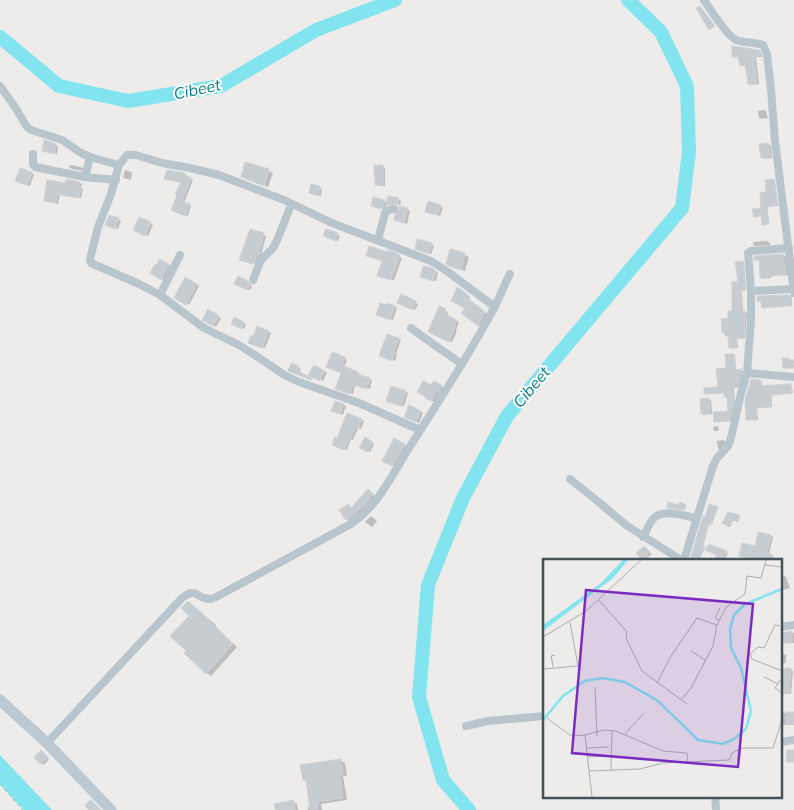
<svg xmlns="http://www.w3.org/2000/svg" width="794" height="810" font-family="Mulish,sans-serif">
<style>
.water{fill:#81e4ee}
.shadow{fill:#0003}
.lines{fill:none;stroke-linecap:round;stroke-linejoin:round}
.river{stroke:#81e4ee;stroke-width:14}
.building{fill:#c7ccd0;stroke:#ced2d7}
.path{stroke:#6dce93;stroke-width:1;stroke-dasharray:4 2.5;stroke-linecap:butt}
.street{stroke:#b8c5cc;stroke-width:8}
.secondary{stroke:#bac9d4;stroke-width:11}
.labels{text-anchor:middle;stroke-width:4;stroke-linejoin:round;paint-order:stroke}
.water-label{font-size:16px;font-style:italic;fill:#097e8a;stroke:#fff}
.inset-river{fill:none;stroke:#81e4ee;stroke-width:2.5}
.inset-road{fill:none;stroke:#aaadb1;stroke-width:1}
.view{fill:#7b2cbf;fill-opacity:0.15;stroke:#7b2cbf;stroke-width:2.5}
.inset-edge{fill:none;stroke:#435159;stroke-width:2.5}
</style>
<rect width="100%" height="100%" fill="#eeebeb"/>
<polygon class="water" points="0,755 51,809 52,810 24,810 0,784"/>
<g class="shadow">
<polygon points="759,51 761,52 763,57 756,57 759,84 751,85 749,84 747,65 743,66 741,65 739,57 733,56"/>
<polygon points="764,110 766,111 768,118 762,119 759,118 758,111"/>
<polygon points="768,144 771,146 772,158 765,159 762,157"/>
<polygon points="56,145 58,147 57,154 43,151"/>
<polygon points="70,165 81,167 84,169 83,171 72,169 69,167"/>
<polygon points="383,166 385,168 385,186 379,186 376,185"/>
<polygon points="125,170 132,172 131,180 123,178"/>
<polygon points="268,171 273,173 268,187 242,177"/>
<polygon points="31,173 34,174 30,186 19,182"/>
<polygon points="184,174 187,175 186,177 193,180 184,203 191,206 188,216 175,211 182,183 168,180"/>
<polygon points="774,180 775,181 778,206 767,207 769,224 765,225 764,224 763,216 755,217 762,209 767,193"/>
<polygon points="79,183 82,184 81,188 83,189 81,198 60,195 58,204 45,201 66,185"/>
<polygon points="312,186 322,189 321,196 310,193"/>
<polygon points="399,200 401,201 400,207 400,205 397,204 389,205 387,204 384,209 375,207 384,201 387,203"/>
<polygon points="440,206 443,208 440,216 429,212"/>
<polygon points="400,207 410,211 407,224 398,221 401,211"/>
<polygon points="139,218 153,225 148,236 134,230"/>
<polygon points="118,219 121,221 118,229 109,226"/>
<polygon points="327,230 340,236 338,241 327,237"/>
<polygon points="251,231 266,236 261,255 256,264 243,261"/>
<polygon points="767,241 770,243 770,245 756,246 753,245 753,242"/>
<polygon points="431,244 434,246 431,254 419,250"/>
<polygon points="451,251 465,255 469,257 465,271 455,268 447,263"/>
<polygon points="389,252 402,258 394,280 381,276 383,261 369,257 388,254"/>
<polygon points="783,255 786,257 788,275 771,276 771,278 763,279 761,277 760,261 755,260"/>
<polygon points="160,260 171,266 164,280 151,273 157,267"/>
<polygon points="743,262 744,263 746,290 742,291 743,312 747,313 745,338 737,339 738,348 730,348 729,336 726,335 724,332 733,312"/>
<polygon points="432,270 438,273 436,281 424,278"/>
<polygon points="239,277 250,283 252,287 250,290 236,284"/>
<polygon points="186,278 199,286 189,305 176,297"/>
<polygon points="458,289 470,297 469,300 488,315 482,327 478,325 467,308"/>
<polygon points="401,296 418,304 415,310 401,304"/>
<polygon points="791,297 792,299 792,306 765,308 763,307 763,301 758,301"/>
<polygon points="395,307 397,308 393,320 380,316"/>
<polygon points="440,308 448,312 446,316 459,322 456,330 457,331 452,342 429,332"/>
<polygon points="209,311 221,318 216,327 204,319"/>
<polygon points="234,319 246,324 244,329 232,323"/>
<polygon points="268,332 271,333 265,348 252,343 254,337"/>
<polygon points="398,339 401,340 396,354 397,355 395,361 383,357"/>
<polygon points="733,355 735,356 736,371 743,371 739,387 734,388 735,401 731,421 717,422 715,421 729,412 728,398 726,396 725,393 707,394 706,393 719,388"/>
<polygon points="344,358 347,360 344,367 358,373 360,374 359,376 372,380 370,389 355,385 353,394 339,390 342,373 330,368"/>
<polygon points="292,364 301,369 299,374 314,380 292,371"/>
<polygon points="314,366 327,373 323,381 310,374"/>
<polygon points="760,381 762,382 762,387 791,386 792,387 793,393 772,395 772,407 757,408 758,420 748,420"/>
<polygon points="434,382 444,388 441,392 440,391 434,402 427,398"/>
<polygon points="405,392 408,393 404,406 390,402"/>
<polygon points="709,399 711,400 712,414 704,415 702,414"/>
<polygon points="336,402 346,406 343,415 335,412"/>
<polygon points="410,406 423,413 419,423 408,418"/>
<polygon points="361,420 364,421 361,429 358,428 353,440 351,439 347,450 336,446"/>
<polygon points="718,426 719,431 714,431 713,427"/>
<polygon points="365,439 374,444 370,452 361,447"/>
<polygon points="395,440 407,447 395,466 384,461"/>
<polygon points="723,440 726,442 725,444 720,450 718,448 717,441"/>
<polygon points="371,492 375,496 366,507 349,521 347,519 348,506 352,509"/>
<polygon points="710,505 718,508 712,524 709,524 704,543 703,547 705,548 699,560 691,560"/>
<polygon points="371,516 377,521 372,527 365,522"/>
<polygon points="771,536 773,537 769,554 773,556 772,560 757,560 743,557"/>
<polygon points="709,546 728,553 724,560 715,560 718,554"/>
<polygon points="646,549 652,554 645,560 643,559"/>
<polygon points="784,576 786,577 790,588 783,590 780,587 780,577"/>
<polygon points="188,602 216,625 215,626 237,647 211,676 207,673 190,616"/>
<polygon points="792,632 794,633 794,643 784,643 782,642 782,634"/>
<polygon points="780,653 786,655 786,663 780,663"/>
<polygon points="782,669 790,669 793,671 791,694 782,694 781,713 794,713 794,725 781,725 780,738 780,683 781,683"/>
<polygon points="43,753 49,759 44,765 36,758"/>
<polygon points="340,760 345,763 347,776 343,776 347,800 321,804 322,810 308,810 308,807 311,806 307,782 304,780"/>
<polygon points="294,802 297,804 298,810 274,810"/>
</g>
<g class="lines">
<g class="river">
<polyline points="0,37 59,86 128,101 221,86 316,30 395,0"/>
<polyline points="469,810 443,780 419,697 428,585 463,498 507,416 682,208 689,152 687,86 661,32 628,0"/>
</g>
</g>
<g class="building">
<polygon points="700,6 715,26 709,30 696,8"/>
<polygon points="732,46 759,50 762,56 754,56 757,84 748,84 745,64 740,66 738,57 732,57"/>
<polygon points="44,140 56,144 55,154 42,151"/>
<polygon points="768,143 770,157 761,158 759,144"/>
<polygon points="245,162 269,169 264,186 241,177"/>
<polygon points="374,165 383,165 383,185 375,185 375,176 374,176"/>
<polygon points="20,168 32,172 27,185 15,181"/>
<polygon points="167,170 185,173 184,175 191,178 182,201 190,204 185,216 171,210 177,195 175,194 181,182 164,179"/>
<polygon points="66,179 80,182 79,186 81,187 79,198 57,194 56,203 44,201 47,180 65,183"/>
<polygon points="774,179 777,205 767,207 769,224 762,225 761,216 754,217 752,209 761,208 760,194 761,194 761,192 766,192 765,180"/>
<polygon points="311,184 320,186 318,196 309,193"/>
<polygon points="388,196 399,198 398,205 394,203 386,205"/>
<polygon points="373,197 385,200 383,207 381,209 371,206"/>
<polygon points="428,201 441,205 438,215 425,212"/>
<polygon points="399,206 408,208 404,223 394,220 395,214 399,210"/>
<polygon points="109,215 119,218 115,229 105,225"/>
<polygon points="139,217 151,222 145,236 133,230"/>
<polygon points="250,229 264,233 259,253 260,253 256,258 253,264 239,260"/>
<polygon points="326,229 338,233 336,241 323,236"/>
<polygon points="417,239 432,243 429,254 415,249"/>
<polygon points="369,246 387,252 388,250 400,255 391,280 377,276 382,261 366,256"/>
<polygon points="450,249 465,253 461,270 449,266 446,264"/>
<polygon points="783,254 786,274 769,275 769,278 760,278 759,260 754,260 754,256"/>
<polygon points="160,259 169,264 161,280 150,273 155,264 156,265"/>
<polygon points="743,261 745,290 741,290 742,311 745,311 744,338 736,339 737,348 729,348 728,336 725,336 725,333 722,333 721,319 728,318 728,311 732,311 732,282 738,281 735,262"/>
<polygon points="423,266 432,268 436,271 433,281 420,277"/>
<polygon points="238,276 247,280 250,285 248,290 234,284"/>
<polygon points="185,277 197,284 186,305 174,298"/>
<polygon points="457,287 467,294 466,297 485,312 478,326 461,313 465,308 451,301"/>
<polygon points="401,294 416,301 413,310 397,303"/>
<polygon points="789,295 791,297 791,305 762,308 761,301 757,301 757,296"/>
<polygon points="380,303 387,305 388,303 395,306 390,320 376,315"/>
<polygon points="439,306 446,309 444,313 457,320 454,327 455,328 449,342 428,332"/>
<polygon points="208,309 219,316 213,326 202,320"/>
<polygon points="234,317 244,322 241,329 231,324"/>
<polygon points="257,326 269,331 262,348 248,343 251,335 253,336"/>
<polygon points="387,334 399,338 394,352 395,352 392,361 379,356"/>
<polygon points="332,352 345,357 342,365 358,372 357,374 370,378 367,389 353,385 350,394 335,389 341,373 326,367"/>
<polygon points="725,354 734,354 735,370 742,369 741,372 737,387 733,387 734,400 729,421 714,422 713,412 728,411 727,397 724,397 724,393 704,394 704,388 718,387 716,369 726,368"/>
<polygon points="782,358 788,358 789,360 794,360 794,368 783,368"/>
<polygon points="291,363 299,366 297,371 312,378 311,380 288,371"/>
<polygon points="314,365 325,371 320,381 308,375"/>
<polygon points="751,379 760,380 761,386 791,384 792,393 771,395 771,407 756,408 757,420 746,420 745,400"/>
<polygon points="423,381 431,385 434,381 442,385 438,391 437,390 431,401 425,398 426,397 417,392"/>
<polygon points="391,386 406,391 401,406 386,401"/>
<polygon points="709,398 710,414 701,414 700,399"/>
<polygon points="335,401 344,404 340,414 331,411"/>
<polygon points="409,405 421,411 416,422 404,417"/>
<polygon points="347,413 362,419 358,429 355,428 350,439 349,439 344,450 332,445 335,437 337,438"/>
<polygon points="365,437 373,442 367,452 359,448"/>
<polygon points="394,438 405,444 392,466 382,461"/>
<polygon points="368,489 373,494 364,506 346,520 339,510 348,504 351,508"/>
<polygon points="668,502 679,505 680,502 686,505 685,510 667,508"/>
<polygon points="709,504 718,507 711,525 708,524 703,542 703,545 705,546 699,560 690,560 703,516 705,517"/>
<polygon points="728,512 740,515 738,522 733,520 730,527 722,523"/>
<polygon points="758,532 771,535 767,553 772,554 770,560 760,560 752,558 751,559 739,556 742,543 755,546"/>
<polygon points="709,544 727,551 722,560 714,560 717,555 705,550"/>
<polygon points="644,546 650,552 643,560 636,553"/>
<polygon points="188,601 212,622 211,623 233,644 206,674 184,653 186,651 170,636 189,616 181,608"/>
<polygon points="792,631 792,643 780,643 780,633"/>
<polygon points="780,668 791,668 789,693 782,693 782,680 780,680"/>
<rect x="786" y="712" width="8" height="12"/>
<polygon points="41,750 48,757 41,764 34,758"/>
<polygon points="787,750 794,750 794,762 786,762"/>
<polygon points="341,759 343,774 340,775 343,798 317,802 318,810 310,810 306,780 303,780 300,765"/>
<polygon points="90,800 94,803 101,810 89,810 85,806"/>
<polygon points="294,800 295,810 276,810 274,804"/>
</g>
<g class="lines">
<polyline class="path" points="0,784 23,810"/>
<g class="street">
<path d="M704,0C710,9 727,36 736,40C744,43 754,42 763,45L767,54L771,89L775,141L794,293"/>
<polyline points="0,86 15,107 27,127 31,130 62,140 81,153 90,157 119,165"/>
<polyline points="33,154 33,164 35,167 85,177 90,157"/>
<polyline points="85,177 116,180"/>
<polyline points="378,240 385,213 388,210 394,209"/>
<polyline points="253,280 261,260 273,248 278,238 291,205"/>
<polyline points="751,291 793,289"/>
<polyline points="160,295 180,255"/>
<polyline points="411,328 440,349 462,364"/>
<polyline points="747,373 794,377"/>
<polyline points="420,430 359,403 299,382 284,375 264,361 239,345 204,328 160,295 139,284 91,263 90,260 91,255 98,227 111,194 119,165 127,155 136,155 162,163 190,168 219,175 284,200 332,223 431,261 448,272 495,307"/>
<polyline points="570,479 595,499 626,525 681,560"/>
<path d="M643,537C646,531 649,524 653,519C662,508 684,516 696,518"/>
<polyline points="684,560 713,466 717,458 728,446 731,438 741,393 747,373 751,320 751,291 748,253 751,251 789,248"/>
<polyline points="780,627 794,625"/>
<polyline points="466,726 488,721 544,716"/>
<polyline points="780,742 794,740"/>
<path d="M47,743L182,598C197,586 196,599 210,599C212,599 216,597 218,596L349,525C377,508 392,475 409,448C438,402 469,356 494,308C500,297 504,285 510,274"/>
<polyline points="715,796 716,810"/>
</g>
<polyline class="secondary" points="0,700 47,743 111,810"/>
</g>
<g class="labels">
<g class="water-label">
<text transform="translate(197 89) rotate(-12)" y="6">Cibeet</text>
<text transform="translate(531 387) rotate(-50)" y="6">Cibeet</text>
</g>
</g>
<g transform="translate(543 559)">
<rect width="239" height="239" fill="#eeebeb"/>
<path d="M80,1H85L70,19L0,72V66L57,25Z" fill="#81e4ee"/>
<path class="inset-river" d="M0,161L20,137L42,122L59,119L82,123L115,142L155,181L180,185L191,180L203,170L208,152L198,109L188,89L187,70L191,56L202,45L239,30"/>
<path class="inset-road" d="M222,6L239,8M56,41L84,73L83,79L99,112L144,145M176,61L172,59L177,49M174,66L183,48L202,35L204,17L218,19L223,1M237,67L232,66L221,89L215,88L207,95L209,100L239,112M0,78L43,52L98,1M148,92L162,101M10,108L8,97L12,96M0,110L35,107L27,63M221,118L235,125M239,119L232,129L239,134M114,124L128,97L154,59L174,66L170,87L148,129L138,141M52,128L54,177M4,159L28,177L42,176M82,175L101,154M43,189L66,188M44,198L63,197M68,211L69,171M46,212L42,176L61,171L73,172L120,192L144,194L145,203M49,238L46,212L97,210L120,204L186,201L189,194L200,189H230L239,161"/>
<path class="view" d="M43,31L210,45L195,208L29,194Z"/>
<rect width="239" height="239" class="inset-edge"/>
</g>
</svg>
